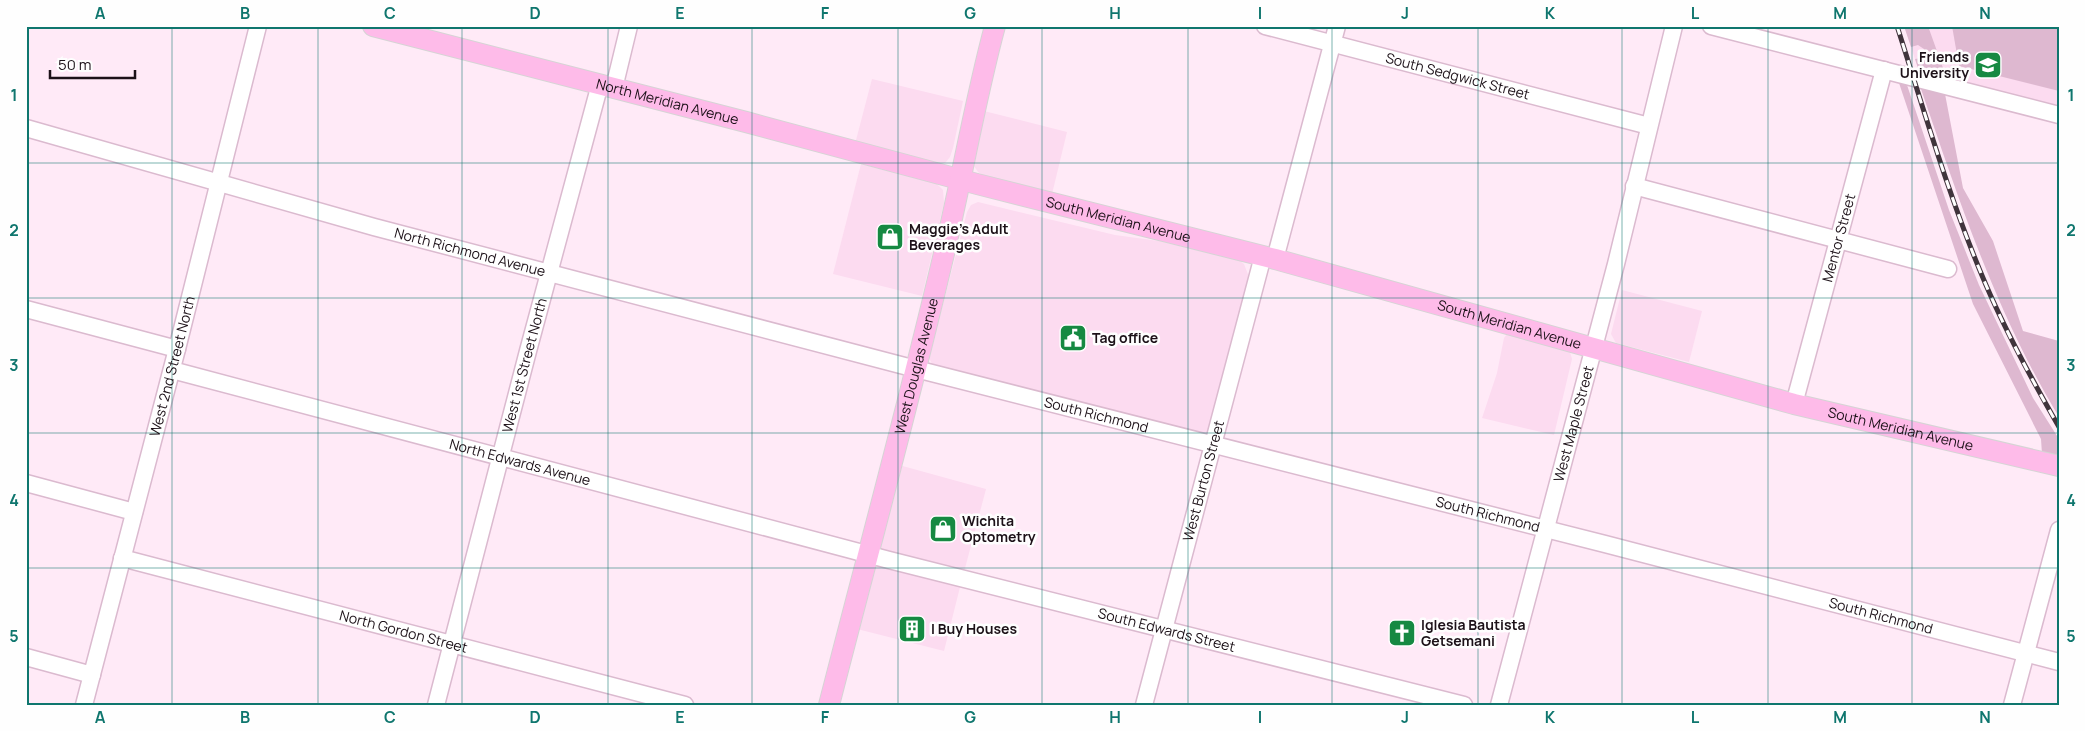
<svg xmlns="http://www.w3.org/2000/svg" width="2085" height="731" font-family="Manrope,sans-serif">
<style>
.built{fill:#fcdbf0}
.grass{fill:#deb8d0}
.lines{fill:none;stroke-linecap:round;stroke-linejoin:round}
.minor-casing{stroke:#dbbacf;stroke-width:19}
.major-casing{stroke:#d6d4d5;stroke-width:22}
.minor{stroke:#fff;stroke-width:16}
.major{stroke:#febbe9;stroke-width:20}
.rail-casing{stroke:#40343c;stroke-width:5}
.rail{stroke:#fefefe;stroke-width:3;stroke-dasharray:9;stroke-linecap:butt}
.grid{fill:none;stroke:#0f766e;stroke-width:1;stroke-opacity:0.55}
.labels{text-anchor:middle;stroke-width:5;stroke-linejoin:round;paint-order:stroke}
.poi-label{font-size:14px;font-weight:bold;fill:#1c1118;stroke:#fefefe;text-anchor:start}
.street-label{font-size:14px;fill:#1c1118;stroke:#fefefe}
.neatline{fill:none;stroke:#0f766e;stroke-width:2}
.grid-label{font-size:16px;text-anchor:middle;font-weight:bold;fill:#0f766e}
</style>
<rect width="100%" height="100%" fill="#ffeaf7"/>
<g class="built">
<polygon points="1904,26 2059,26 2059,108 1919,71"/>
<polygon points="872,79 963,101 953,148 950,157 945,163 936,164 855,144"/>
<polygon points="984,111 1067,132 1052,194 984,176 978,172 974,166"/>
<polygon points="861,164 937,184 943,190 944,203 922,296 833,274"/>
<polygon points="978,202 1115,235 1159,241 1240,261 1244,264 1249,277 1248,283 1209,431 1205,435 933,366 929,358 967,212 971,205"/>
<polygon points="1622,290 1702,311 1689,362 1616,343 1611,334"/>
<polygon points="1507,334 1570,352 1572,359 1554,435 1482,418 1497,373 1504,338"/>
<polygon points="899,465 986,489 964,572 884,551 880,548 880,544"/>
<polygon points="877,564 960,587 944,651 857,629 873,569"/>
</g>
<g class="grass">
<polygon points="1904,26 1928,26 1943,68 1943,74 1939,76 1919,71 1915,59 1922,58 1924,49 1918,45 1911,47"/>
<polygon points="1952,26 2059,26 2059,91 1959,66"/>
<polygon points="1899,83 1907,85 1949,210 1979,285 2033,398 2059,439 2059,458 2042,454 2041,439 1973,304"/>
<path d="M1921,89L1945,94L1963,188L1993,241L2023,331L2059,341V417C1996,313 1960,203 1921,89Z"/>
</g>
<g class="lines">
<g class="minor-casing">
<g id="minor">
<path id="s1" d="M1265,26L1649,126"/>
<polyline points="1711,26 2059,115"/>
<polyline points="614,88 629,26"/>
<path id="s2" d="M26,128L374,227L916,369L1605,544L2059,662"/>
<polyline points="1634,186 1948,269"/>
<polyline points="1275,259 1337,26"/>
<polyline points="26,309 177,349"/>
<path id="s3" d="M172,370L889,560L1464,705"/>
<path id="s4" d="M1794,404L1884,70"/>
<polyline points="26,483 134,512"/>
<path id="s5" d="M122,558L685,705"/>
<polyline points="26,657 92,675"/>
<path id="s6" d="M84,705L177,349L258,26"/>
<path id="s7" d="M436,705L528,351L600,84"/>
<path id="s8" d="M1144,705L1263,256"/>
<path id="s9" d="M1499,705L1616,264L1674,26"/>
<polyline points="2012,705 2059,530"/>
</g>
</g>
<g class="major-casing">
<g id="major">
<path id="s10" d="M373,26L746,122L977,184L1275,259L1794,404L2059,466"/>
<path id="s11" d="M829,705C867,557 907,410 942,262C961,184 974,104 995,26"/>
</g>
</g>
<use href="#minor" class="minor"/>
<use href="#major" class="major"/>
<g class="rail-casing">
<path id="rail" d="M1897,26C1925,113 1950,201 1986,285C2007,334 2032,380 2059,427"/>
</g>
<use href="#rail" class="rail"/>
</g>
<path class="grid" d="M172,26V705M318,26V705M462,26V705M608,26V705M752,26V705M898,26V705M1042,26V705M1188,26V705M1332,26V705M1478,26V705M1622,26V705M1768,26V705M1912,26V705M26,163H2059M26,298H2059M26,433H2059M26,568H2059"/>
<defs>
<g id="university-square" transform="scale(1.4375)"><rect x="-9" y="-9" width="18" height="18" rx="4" fill="#168942" stroke="#fefefe"/><path d="M0-5L7-2L0 1L-7-2ZM-4 1L0 2.5L4 1V4Q0 6-4 4Z" fill="#fff"/></g>
<g id="shop-square" transform="scale(1.4375)"><rect x="-9" y="-9" width="18" height="18" rx="4" fill="#168942" stroke="#fefefe"/><path d="M-5-2.5h2.3a2.7 3.5 0 0 1 5.4 0H5L5.5 6h-11ZM-1.5-2.5h3a1.5 2.3 0 0 0-3 0Z" fill="#fff"/></g>
<g id="civic-square" transform="scale(1.4375)"><rect x="-9" y="-9" width="18" height="18" rx="4" fill="#168942" stroke="#fefefe"/><path d="M-.6-6.5H3V-4.5H.6V-3L4-1V1h2V6H-6V1h2V-1L-.6-3ZM-1.2 2.5V6h2.4V2.5Z" fill="#fff"/></g>
<g id="building-square" transform="scale(1.4375)"><rect x="-9" y="-9" width="18" height="18" rx="4" fill="#168942" stroke="#fefefe"/><path d="M-4-6H4V6H1V3H-1V6H-4ZM-2.5-4.3h1.7v1.8h-1.7ZM.8-4.3h1.7v1.8H.8ZM-2.5-1h1.7V.8h-1.7ZM.8-1h1.7V.8H.8Z" fill="#fff"/></g>
<g id="church-square" transform="scale(1.4375)"><rect x="-9" y="-9" width="18" height="18" rx="4" fill="#168942" stroke="#fefefe"/><path d="M-1.2-6h2.4v3.5h3.3v2.4h-3.3V6h-2.4V-.1h-3.3v-2.4h3.3Z" fill="#fff"/></g>
</defs>
<g fill-rule="evenodd">
<use href="#university-square" x="1988" y="65"/>
<use href="#shop-square" x="890" y="237"/>
<use href="#civic-square" x="1073" y="338"/>
<use href="#shop-square" x="943" y="529"/>
<use href="#building-square" x="912" y="629"/>
<use href="#church-square" x="1402" y="633"/>
</g>
<g class="labels">
<g class="poi-label">
<text x="1969" y="62" text-anchor="end">Friends<tspan x="1969" dy="16">University</tspan></text>
<text x="909" y="234">Maggie's Adult<tspan x="909" dy="16">Beverages</tspan></text>
<text x="1092" y="343">Tag office</text>
<text x="962" y="526">Wichita<tspan x="962" dy="16">Optometry</tspan></text>
<text x="1421" y="630">Iglesia Bautista<tspan x="1421" dy="16">Getsemani</tspan></text>
<text x="931" y="634">I Buy Houses</text>
</g>
<g class="street-label">
<text dy="5" stroke="none"><textPath href="#s1" startOffset="199">South Sedgwick Street</textPath></text>
<text dy="5" stroke="none"><textPath href="#s10" startOffset="304">North Meridian Avenue</textPath></text>
<text dy="5" stroke="none"><textPath href="#s10" startOffset="770">South Meridian Avenue</textPath></text>
<text dy="5" stroke="none"><textPath href="#s4" startOffset="172">Mentor Street</textPath></text>
<text dy="5" stroke="none"><textPath href="#s2" startOffset="461">North Richmond Avenue</textPath></text>
<text dy="5" stroke="none"><textPath href="#s10" startOffset="1175">South Meridian Avenue</textPath></text>
<text dy="5" stroke="none"><textPath href="#s7" startOffset="351">West 1st Street North</textPath></text>
<text dy="5" stroke="none"><textPath href="#s6" startOffset="350">West 2nd Street North</textPath></text>
<text dy="5" stroke="none"><textPath href="#s11" startOffset="350">West Douglas Avenue</textPath></text>
<text dy="5" stroke="none"><textPath href="#s2" startOffset="1108">South Richmond</textPath></text>
<text dy="5" stroke="none"><textPath href="#s9" startOffset="291">West Maple Street</textPath></text>
<text dy="5" stroke="none"><textPath href="#s10" startOffset="1580">South Meridian Avenue</textPath></text>
<text dy="5" stroke="none"><textPath href="#s3" startOffset="360">North Edwards Avenue</textPath></text>
<text dy="5" stroke="none"><textPath href="#s8" startOffset="232">West Burton Street</textPath></text>
<text dy="5" stroke="none"><textPath href="#s2" startOffset="1512">South Richmond</textPath></text>
<text dy="5" stroke="none"><textPath href="#s2" startOffset="1918">South Richmond</textPath></text>
<text dy="5" stroke="none"><textPath href="#s3" startOffset="1028">South Edwards Street</textPath></text>
<text dy="5" stroke="none"><textPath href="#s5" startOffset="291">North Gordon Street</textPath></text>
</g>
</g>
<rect width="2085" height="731" fill="none" stroke="#fefefe" stroke-width="55"/>
<path d="M50 70v8h85v-8" fill="none" stroke="#1c1118" stroke-width="2.5"/>
<text x="58" y="70" font-size="15" fill="#1c1118" stroke="#fefefe" stroke-width="4" paint-order="stroke">50 m</text>
<rect x="28" y="28" width="2030" height="676" class="neatline"/>
<g class="grid-label">
<text x="100" y="19">A</text>
<text x="245" y="19">B</text>
<text x="390" y="19">C</text>
<text x="535" y="19">D</text>
<text x="680" y="19">E</text>
<text x="825" y="19">F</text>
<text x="970" y="19">G</text>
<text x="1115" y="19">H</text>
<text x="1260" y="19">I</text>
<text x="1405" y="19">J</text>
<text x="1550" y="19">K</text>
<text x="1695" y="19">L</text>
<text x="1840" y="19">M</text>
<text x="1985" y="19">N</text>
<text x="14" y="101">1</text>
<text x="2071" y="101">1</text>
<text x="14" y="236">2</text>
<text x="2071" y="236">2</text>
<text x="14" y="371">3</text>
<text x="2071" y="371">3</text>
<text x="14" y="506">4</text>
<text x="2071" y="506">4</text>
<text x="14" y="642">5</text>
<text x="2071" y="642">5</text>
<text x="100" y="723">A</text>
<text x="245" y="723">B</text>
<text x="390" y="723">C</text>
<text x="535" y="723">D</text>
<text x="680" y="723">E</text>
<text x="825" y="723">F</text>
<text x="970" y="723">G</text>
<text x="1115" y="723">H</text>
<text x="1260" y="723">I</text>
<text x="1405" y="723">J</text>
<text x="1550" y="723">K</text>
<text x="1695" y="723">L</text>
<text x="1840" y="723">M</text>
<text x="1985" y="723">N</text>
</g>
</svg>
